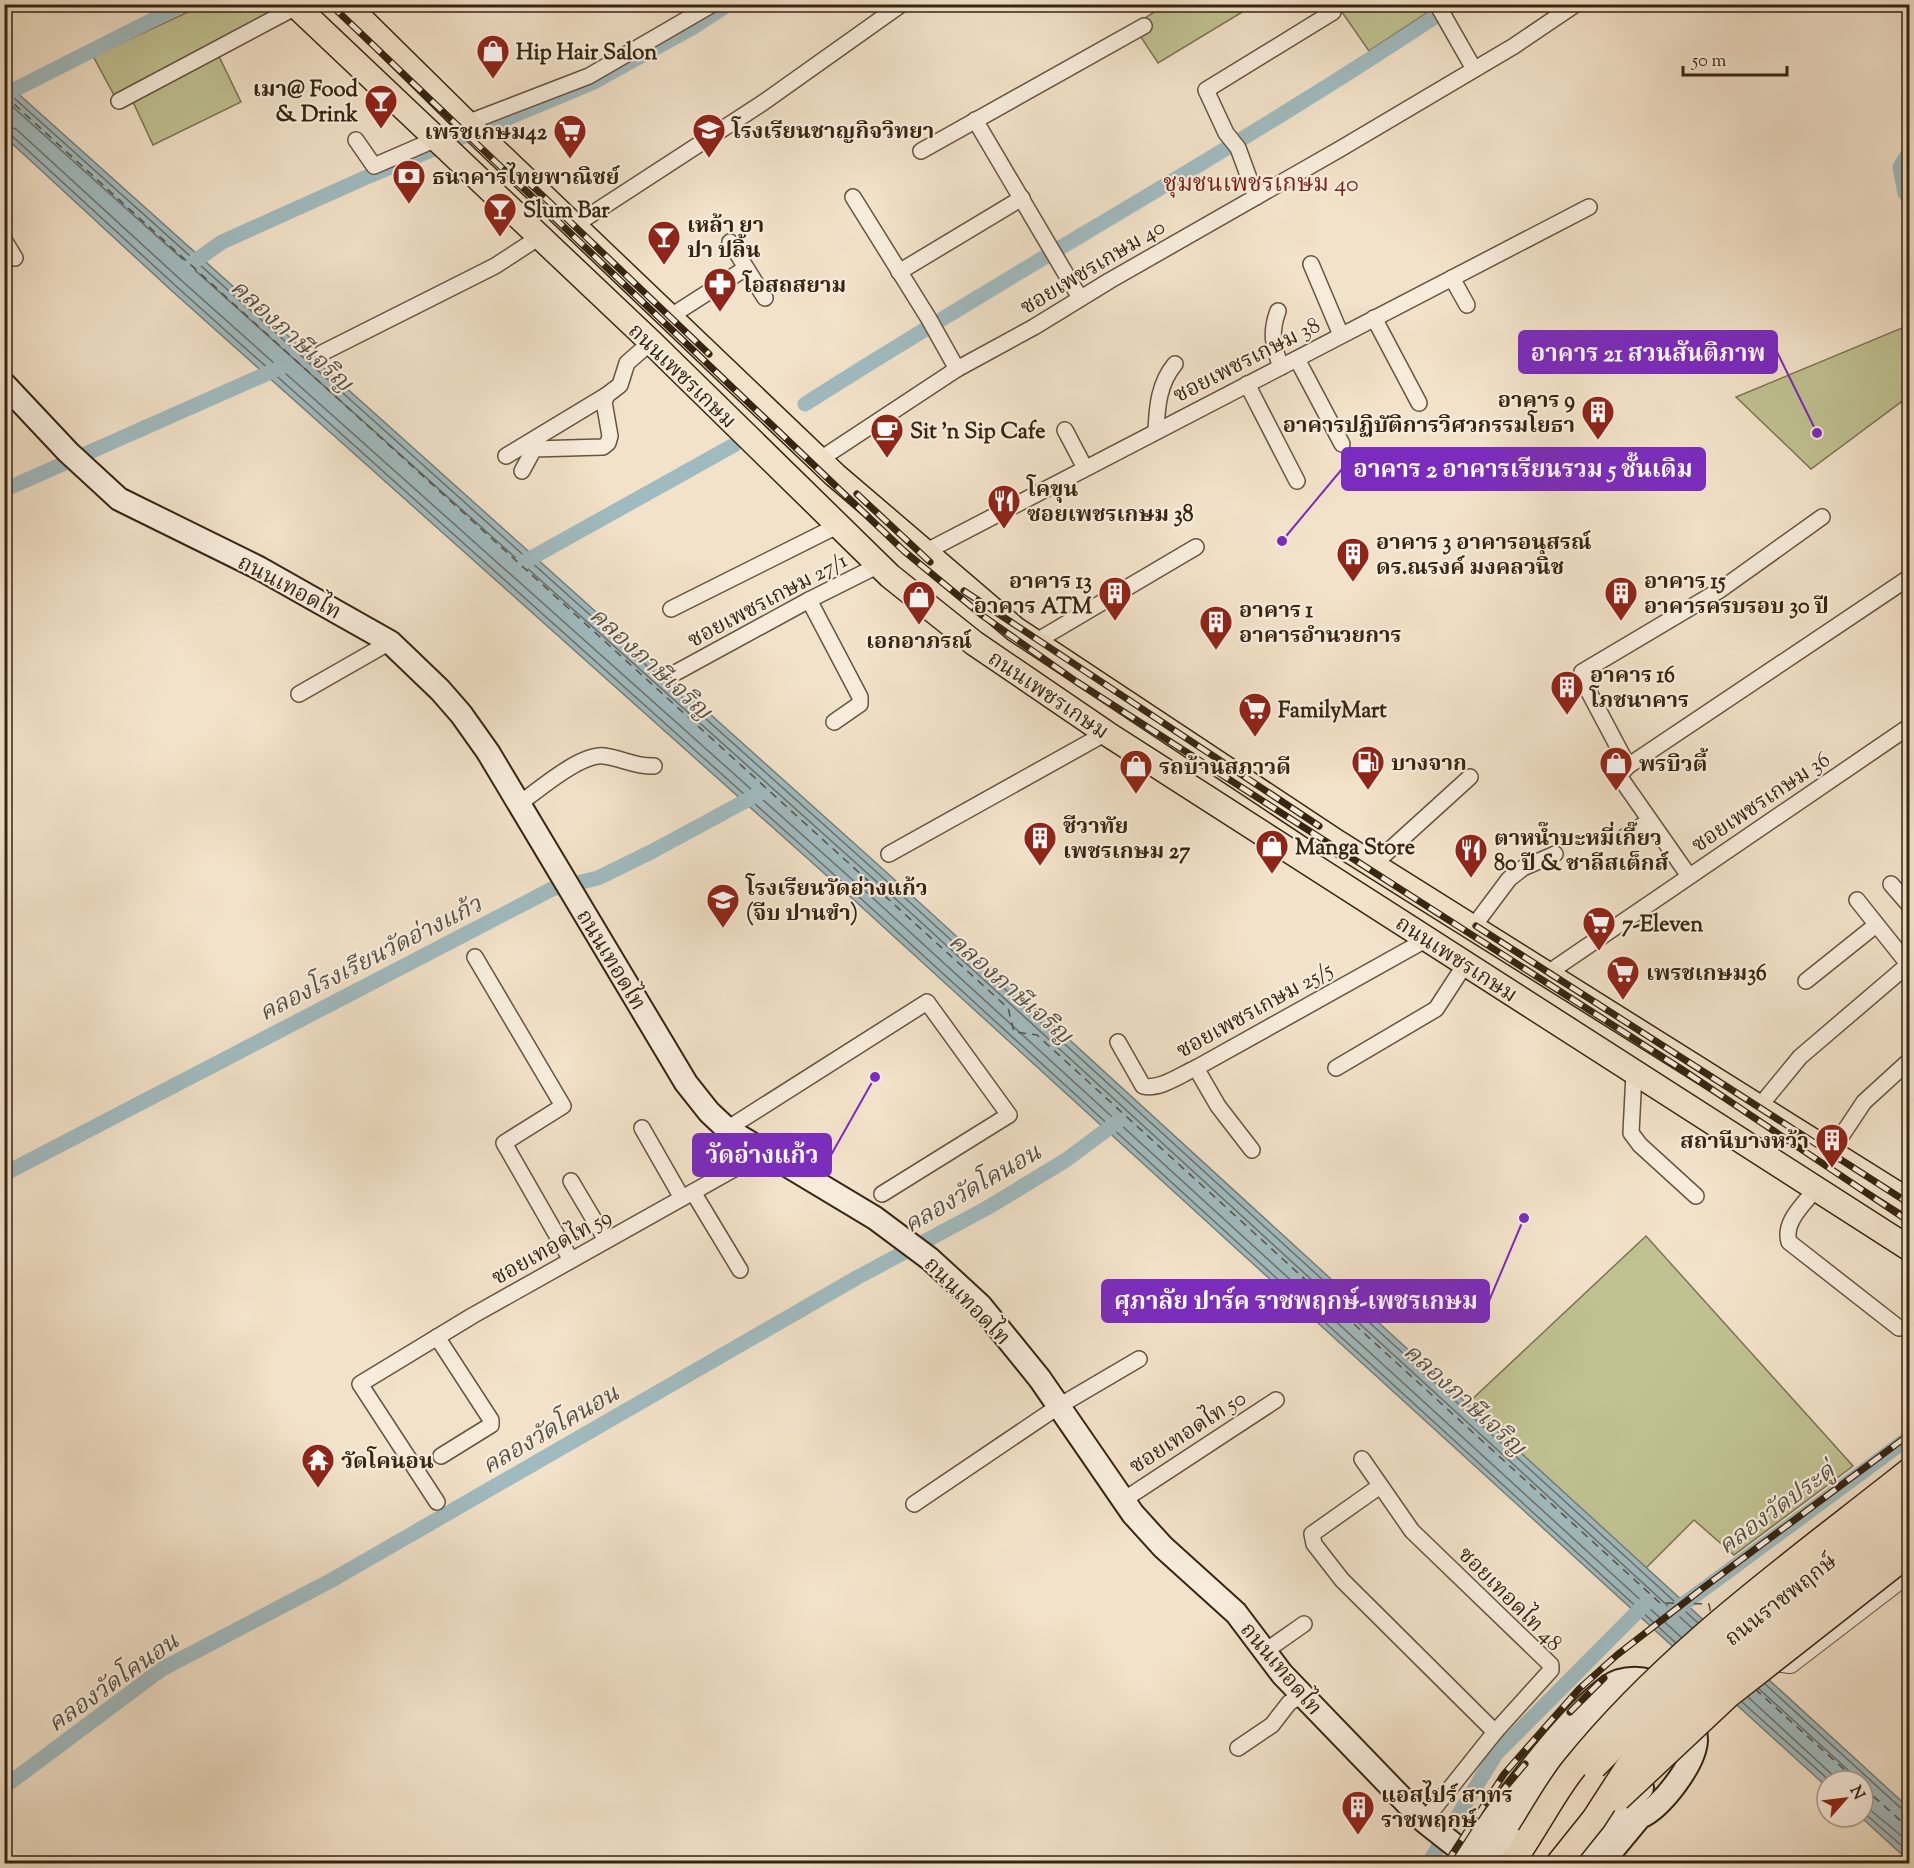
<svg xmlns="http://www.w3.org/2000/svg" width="1914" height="1868" font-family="'Sorts Mill Goudy','Noto Serif Thai',serif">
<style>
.green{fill:#c0c292;stroke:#7c7452;stroke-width:1.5}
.water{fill:#a0bbc0;stroke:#767f7a;stroke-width:1.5}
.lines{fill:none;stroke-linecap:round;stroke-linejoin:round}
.shore{stroke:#6c7069;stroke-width:1.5}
.canal{stroke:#a0bbc0;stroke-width:15}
.ferry{stroke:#565246;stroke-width:1.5;stroke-dasharray:8 6;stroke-linecap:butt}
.minor-casing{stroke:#665440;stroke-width:18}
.tertiary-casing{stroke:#665440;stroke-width:22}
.secondary-casing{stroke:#372512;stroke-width:26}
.primary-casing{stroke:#372512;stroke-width:27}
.minor{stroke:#f7ecdc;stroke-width:15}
.tertiary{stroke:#f7ecdc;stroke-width:20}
.secondary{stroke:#f7ecdc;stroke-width:22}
.primary{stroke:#f2e2c9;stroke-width:24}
.rail-casing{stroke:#372512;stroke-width:7}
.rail{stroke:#f7ecdc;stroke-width:4.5;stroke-dasharray:14;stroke-linecap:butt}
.primary-bridge-casing{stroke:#372512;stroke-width:27;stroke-linecap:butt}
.primary-bridge{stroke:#f2e2c9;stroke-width:24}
.labels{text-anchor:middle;stroke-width:4.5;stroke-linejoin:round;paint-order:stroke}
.poi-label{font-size:22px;font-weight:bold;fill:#372512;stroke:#f7ecdc;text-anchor:start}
.street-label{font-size:22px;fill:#372512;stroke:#f7ecdc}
.neighbourhood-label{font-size:24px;fill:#7a1f14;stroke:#f7ecdc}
.water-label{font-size:24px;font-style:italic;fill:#565246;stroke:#f7ecdc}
.leader{fill:none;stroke:#7b2cbf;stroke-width:2}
.callout-dot{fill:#7b2cbf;stroke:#f7ecdc;stroke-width:2}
.callout{fill:#7b2cbf;stroke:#7b2cbf;stroke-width:2}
.callout-label{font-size:24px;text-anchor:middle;font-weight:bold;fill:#fff}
</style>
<rect width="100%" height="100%" fill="#f2e2c9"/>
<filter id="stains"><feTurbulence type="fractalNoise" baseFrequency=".00333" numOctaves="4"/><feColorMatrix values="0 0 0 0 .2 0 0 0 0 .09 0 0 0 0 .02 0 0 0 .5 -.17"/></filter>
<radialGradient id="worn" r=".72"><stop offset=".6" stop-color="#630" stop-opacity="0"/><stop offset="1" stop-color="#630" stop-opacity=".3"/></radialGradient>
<g class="green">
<polygon points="203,5 273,5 279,10 214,46 241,102 153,145 133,102 121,108 93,56"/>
<polygon points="1149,5 1254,5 1158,63 1133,25 1153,13"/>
<polygon points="1337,5 1439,5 1369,51"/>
<polygon points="1909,325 1909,396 1811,469 1736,397"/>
<polygon points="1646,1236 1853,1466 1734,1555 1694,1520 1646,1568 1467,1404"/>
</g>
<polygon class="water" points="4,81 885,871 1909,1808 1909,1861 1861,1817 1863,1817 1863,1781 1827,1781 1827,1787 854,900 172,291 5,137"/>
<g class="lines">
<g class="shore">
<polyline points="4,89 881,876 1698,1623"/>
<polyline points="4,99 876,881 1692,1628"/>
<polyline points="4,125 16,129 182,281 864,890 1681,1637"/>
<polyline points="4,133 11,135 177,287 858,896 1676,1643"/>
<polyline points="1765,1684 1903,1810 1910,1811"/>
<polyline points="1759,1689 1860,1781"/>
<polyline points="1748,1697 1839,1781"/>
<polyline points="1742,1702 1830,1781"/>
<polyline points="1863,1804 1910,1843"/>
<polyline points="1863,1812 1910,1853"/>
</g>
<g class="canal">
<polyline points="4,95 184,4"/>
<polyline points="1910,151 1900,167 1905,193 1910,198"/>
<polyline points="185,268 222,242 369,176 594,82 692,28 729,4"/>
<path d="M805,404C1019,267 1243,146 1454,4"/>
<polyline points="4,490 284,366"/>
<polyline points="517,566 734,445"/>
<polyline points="4,1174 552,889 598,878 653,851 760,793"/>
<polyline points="1670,1614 1910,1437"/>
<polyline points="4,1787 162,1669 332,1580 858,1277 987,1208 1066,1160 1121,1119"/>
<polyline points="1428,1864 1496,1754 1648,1601"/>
</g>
<g class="ferry">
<polyline points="4,95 1008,1008 1014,1032 1037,1035 1660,1603 1709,1604 1711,1614"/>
<polyline points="1755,1689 1857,1781"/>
<polyline points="1863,1787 1910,1829"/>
</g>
<g class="minor-casing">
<g id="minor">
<polyline points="1437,4 1474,69"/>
<polyline points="119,101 296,7"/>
<polyline points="975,120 1080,298"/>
<polyline points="467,123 589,76 713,4"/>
<polyline points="356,140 374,166 434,140"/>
<polyline points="921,151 1144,26"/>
<polyline points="853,197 929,319 957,369"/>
<polyline points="1256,197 1238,148 1226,133 1206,90 1333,12"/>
<polyline points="575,225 764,102 902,4"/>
<polyline points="4,240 15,258"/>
<polyline points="730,242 765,298"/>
<polyline points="1311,264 1341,335"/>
<polyline points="899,272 1022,198"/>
<polyline points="1452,278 1467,305"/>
<path d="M1278,311C1270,332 1273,346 1281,367"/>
<polyline points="671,316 746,268"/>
<polyline points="1374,318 1419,403"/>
<polyline points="322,353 495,266 538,238"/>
<polyline points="1297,359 1342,444"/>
<polyline points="1247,384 1297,481"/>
<polyline points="1065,430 1085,468"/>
<path d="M1156,431C1157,406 1159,383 1175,364"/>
<polyline points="506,456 607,395"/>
<polyline points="819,460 957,369 1034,327 1109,281 1340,149 1514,46 1576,4"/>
<polyline points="522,471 534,449 603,447 608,443 610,436 604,402 607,395 620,385 627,363 651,342"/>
<polyline points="923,553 1589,207"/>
<polyline points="809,600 860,697 860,704 834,722"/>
<polyline points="671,609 837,526"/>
<polyline points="1035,642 1196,547"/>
<polyline points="677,672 809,600 879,565"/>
<polyline points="299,694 390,642"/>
<polyline points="1628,766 1582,679 1582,672 1720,590 1822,517"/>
<path d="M519,804C537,791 581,753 604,756C621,758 636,767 654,766"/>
<polyline points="1623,838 1649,821"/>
<polyline points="889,854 1106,733"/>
<polyline points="1373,865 1470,777"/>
<polyline points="1689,876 1619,776 1628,766 1910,577"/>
<polyline points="1891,884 1910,906"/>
<polyline points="1857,900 1908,964"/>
<polyline points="1473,927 1509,879 1523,868 1555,854"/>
<polyline points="475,957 563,1106 504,1143 571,1260"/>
<polyline points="1548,973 1910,726"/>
<polyline points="1806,981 1876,925"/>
<path d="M1118,1042L1143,1086C1160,1090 1180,1075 1196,1068L1429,938"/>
<polyline points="1196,1068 1218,1106 1252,1150"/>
<polyline points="1336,1068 1436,1009 1466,963"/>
<polyline points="1634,1073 1631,1133 1640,1145 1696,1196"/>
<polyline points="1759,1107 1800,1057 1910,963"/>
<polyline points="642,1128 682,1198"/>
<polyline points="727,1129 927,1002 1009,1115 882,1194"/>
<polyline points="1830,1153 1864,1102 1910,1060"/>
<polyline points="571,1181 606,1240"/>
<path d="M1815,1190C1804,1204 1783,1222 1789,1242L1899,1328"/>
<polyline points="693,1192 740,1270"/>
<polyline points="437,1337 491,1420 491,1425 441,1456"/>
<polyline points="1362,1459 1412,1531 1551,1665 1551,1670 1495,1732 1424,1821"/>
<polyline points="1380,1486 1312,1534 1314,1544 1342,1580 1495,1732"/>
<polyline points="1122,1501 1276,1400"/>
<polyline points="437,1502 360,1384 472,1316 766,1151"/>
<polyline points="914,1504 1059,1406 1139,1359"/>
<polyline points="1264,1652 1304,1624"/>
<polyline points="1238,1748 1272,1725 1289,1703 1301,1695"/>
</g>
</g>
<g class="tertiary-casing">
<polyline id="tertiary" points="1767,1654 1775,1661 1790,1663 1910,1571"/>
</g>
<g class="secondary-casing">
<g id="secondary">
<polyline points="4,384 68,452 119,499 259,568 390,642 440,690 461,714 488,752 686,1083 709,1112 727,1129 875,1218 930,1259 980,1305 1040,1379 1133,1514 1163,1547 1236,1613 1282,1674 1424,1821 1467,1855"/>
<path d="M1462,1864C1484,1827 1583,1693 1619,1681C1636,1676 1651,1679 1666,1689"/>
<polyline points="1483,1864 1573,1744 1597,1718 1619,1698 1636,1697"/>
<polyline points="1576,1864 1642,1788"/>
<path d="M1601,1864L1640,1817C1661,1808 1695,1764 1696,1740C1696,1731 1692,1721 1688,1713"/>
</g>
</g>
<g class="primary-casing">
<g id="primary">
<polyline points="294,4 651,342 890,576 974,643 1106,733 1910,1249"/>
<polyline points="346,4 478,134 835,475 1015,629 1338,843 1910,1202"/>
<polyline points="1512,1864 1529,1837"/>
</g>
</g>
<use href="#minor" class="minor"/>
<use href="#tertiary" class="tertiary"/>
<use href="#secondary" class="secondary"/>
<use href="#primary" class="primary"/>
<g class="rail-casing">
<g id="rail">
<polyline points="330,4 904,551 983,616 1077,682 1686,1072 1910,1222"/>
<polyline points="524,178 709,354"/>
<polyline points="857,494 930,562"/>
<polyline points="964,591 1319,826"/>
<polyline points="1476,926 1910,1204"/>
<polyline points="1570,1712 1604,1678"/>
<polyline points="1498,1796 1525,1764"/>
<polyline points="1446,1864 1504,1774 1579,1689 1617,1655 1703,1588 1910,1434"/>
</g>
</g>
<use href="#rail" class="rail"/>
<g class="primary-bridge-casing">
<g id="primary-bridge">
<polyline points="1594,1767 1687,1674 1910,1497"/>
<polyline points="1618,1799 1729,1695 1910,1553"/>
<path d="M1529,1837C1544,1814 1557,1789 1574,1768C1668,1651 1793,1563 1910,1470"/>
<polyline points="1558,1864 1594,1819 1627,1768 1656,1734 1716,1678 1910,1526"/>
</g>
</g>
<use href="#primary-bridge" class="primary-bridge"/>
</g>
<defs>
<g id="shop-pin" transform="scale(1.725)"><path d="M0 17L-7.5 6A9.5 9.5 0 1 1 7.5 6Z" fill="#8f2418" stroke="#f7ecdc"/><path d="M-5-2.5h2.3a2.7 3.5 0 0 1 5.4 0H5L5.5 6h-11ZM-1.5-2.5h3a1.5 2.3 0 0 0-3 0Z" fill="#fff"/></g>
<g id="bar-pin" transform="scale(1.725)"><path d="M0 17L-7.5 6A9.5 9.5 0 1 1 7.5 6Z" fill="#8f2418" stroke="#f7ecdc"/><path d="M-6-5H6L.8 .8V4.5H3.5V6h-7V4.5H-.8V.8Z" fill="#fff"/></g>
<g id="school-pin" transform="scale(1.725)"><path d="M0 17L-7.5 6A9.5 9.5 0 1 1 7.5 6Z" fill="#8f2418" stroke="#f7ecdc"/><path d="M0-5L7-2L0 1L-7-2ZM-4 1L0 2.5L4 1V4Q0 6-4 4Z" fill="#fff"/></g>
<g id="supermarket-pin" transform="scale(1.725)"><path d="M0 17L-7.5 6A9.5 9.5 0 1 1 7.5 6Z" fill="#8f2418" stroke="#f7ecdc"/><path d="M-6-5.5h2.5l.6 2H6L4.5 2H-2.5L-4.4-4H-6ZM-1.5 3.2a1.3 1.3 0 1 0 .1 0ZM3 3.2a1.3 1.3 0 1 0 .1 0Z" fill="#fff"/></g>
<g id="bank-pin" transform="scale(1.725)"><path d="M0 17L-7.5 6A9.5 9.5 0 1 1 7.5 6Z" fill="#8f2418" stroke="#f7ecdc"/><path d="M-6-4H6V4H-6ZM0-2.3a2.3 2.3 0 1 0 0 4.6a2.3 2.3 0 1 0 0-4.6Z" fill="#fff"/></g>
<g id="pharmacy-pin" transform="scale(1.725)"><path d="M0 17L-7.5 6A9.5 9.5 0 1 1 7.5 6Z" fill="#8f2418" stroke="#f7ecdc"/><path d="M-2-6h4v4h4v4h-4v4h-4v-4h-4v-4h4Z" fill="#fff"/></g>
<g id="building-pin" transform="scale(1.725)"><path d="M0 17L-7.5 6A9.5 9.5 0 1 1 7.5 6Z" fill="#8f2418" stroke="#f7ecdc"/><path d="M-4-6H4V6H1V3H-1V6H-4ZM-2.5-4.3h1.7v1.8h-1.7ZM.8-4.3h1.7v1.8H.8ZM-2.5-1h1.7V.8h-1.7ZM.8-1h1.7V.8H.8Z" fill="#fff"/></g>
<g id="cafe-pin" transform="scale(1.725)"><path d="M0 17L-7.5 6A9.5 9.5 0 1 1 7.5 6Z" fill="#8f2418" stroke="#f7ecdc"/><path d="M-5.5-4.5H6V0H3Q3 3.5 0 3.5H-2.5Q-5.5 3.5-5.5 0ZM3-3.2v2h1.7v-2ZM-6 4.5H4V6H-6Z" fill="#fff"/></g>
<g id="restaurant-pin" transform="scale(1.725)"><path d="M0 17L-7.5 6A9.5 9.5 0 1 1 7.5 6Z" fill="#8f2418" stroke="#f7ecdc"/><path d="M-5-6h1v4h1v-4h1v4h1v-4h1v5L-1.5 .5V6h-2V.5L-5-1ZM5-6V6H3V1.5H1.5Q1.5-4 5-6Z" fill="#fff"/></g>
<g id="fuel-pin" transform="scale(1.725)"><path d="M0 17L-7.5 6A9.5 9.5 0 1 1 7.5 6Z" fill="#8f2418" stroke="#f7ecdc"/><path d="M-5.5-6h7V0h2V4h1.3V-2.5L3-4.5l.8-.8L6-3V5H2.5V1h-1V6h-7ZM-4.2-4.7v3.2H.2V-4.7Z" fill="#fff"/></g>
<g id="temple-pin" transform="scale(1.725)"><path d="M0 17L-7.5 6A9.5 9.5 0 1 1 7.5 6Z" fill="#8f2418" stroke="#f7ecdc"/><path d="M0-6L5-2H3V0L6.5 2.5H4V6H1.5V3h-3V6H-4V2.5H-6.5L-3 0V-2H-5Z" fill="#fff"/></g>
</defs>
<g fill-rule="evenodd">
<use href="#shop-pin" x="493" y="51"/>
<use href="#bar-pin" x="381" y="101"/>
<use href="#school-pin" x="709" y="130"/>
<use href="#supermarket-pin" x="570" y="131"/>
<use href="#bank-pin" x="409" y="176"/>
<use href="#bar-pin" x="500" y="209"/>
<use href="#bar-pin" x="664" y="237"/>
<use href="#pharmacy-pin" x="720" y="284"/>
<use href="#building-pin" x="1598" y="412"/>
<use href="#cafe-pin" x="887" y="430"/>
<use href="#restaurant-pin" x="1004" y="501"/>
<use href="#building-pin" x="1353" y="554"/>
<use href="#building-pin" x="1115" y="593"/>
<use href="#building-pin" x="1621" y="593"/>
<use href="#shop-pin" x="919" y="597"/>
<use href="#building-pin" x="1216" y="622"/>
<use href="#building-pin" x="1567" y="687"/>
<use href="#supermarket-pin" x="1255" y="709"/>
<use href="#fuel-pin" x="1368" y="762"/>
<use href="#shop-pin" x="1616" y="763"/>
<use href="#shop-pin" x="1136" y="766"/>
<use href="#building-pin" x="1040" y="838"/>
<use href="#shop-pin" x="1272" y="846"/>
<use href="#restaurant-pin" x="1471" y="850"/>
<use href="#school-pin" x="723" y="900"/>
<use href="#supermarket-pin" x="1599" y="923"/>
<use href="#supermarket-pin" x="1623" y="972"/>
<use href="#building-pin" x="1832" y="1140"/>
<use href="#temple-pin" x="318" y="1460"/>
<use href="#building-pin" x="1358" y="1807"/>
</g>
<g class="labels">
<g class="poi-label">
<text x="516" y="59">Hip Hair Salon</text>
<text x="358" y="96" text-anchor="end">เมา@ Food<tspan x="358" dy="25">&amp; Drink</tspan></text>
<text x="732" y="138">โรงเรียนชาญกิจวิทยา</text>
<text x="547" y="139" text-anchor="end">เพรชเกษม42</text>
<text x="432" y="184">ธนาคารไทยพาณิชย์</text>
<text x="523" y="217">Slum Bar</text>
<text x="687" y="232">เหล้า ยา<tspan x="687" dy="25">ปา ปลิ้น</tspan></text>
<text x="743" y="292">โอสถสยาม</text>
<text x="1575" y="407" text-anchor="end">อาคาร 9<tspan x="1575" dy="25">อาคารปฏิบัติการวิศวกรรมโยธา</tspan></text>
<text x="910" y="438">Sit 'n Sip Cafe</text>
<text x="1027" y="496">โคขุน<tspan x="1027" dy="25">ซอยเพชรเกษม 38</tspan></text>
<text x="1376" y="549">อาคาร 3 อาคารอนุสรณ์<tspan x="1376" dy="25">ดร.ณรงค์ มงคลวนิช</tspan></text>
<text x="1092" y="588" text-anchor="end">อาคาร 13<tspan x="1092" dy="25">อาคาร ATM</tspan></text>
<text x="1644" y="588">อาคาร 15<tspan x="1644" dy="25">อาคารครบรอบ 30 ปี</tspan></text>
<text x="1239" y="617">อาคาร 1<tspan x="1239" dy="25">อาคารอำนวยการ</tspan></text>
<text x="919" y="648" text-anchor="middle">เอกอาภรณ์</text>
<text x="1590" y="682">อาคาร 16<tspan x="1590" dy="25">โภชนาคาร</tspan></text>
<text x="1278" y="717">FamilyMart</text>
<text x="1391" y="770">บางจาก</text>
<text x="1639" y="771">พรบิวตี้</text>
<text x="1159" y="774">รถบ้านสภาวดี</text>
<text x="1063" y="833">ชีวาทัย<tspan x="1063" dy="25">เพชรเกษม 27</tspan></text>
<text x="1494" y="845">ตาหน๊ำบะหมี่เกี๊ยว<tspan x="1494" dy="25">80 ปี &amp; ชาลีสเต็กส์</tspan></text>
<text x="1295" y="854">Manga Store</text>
<text x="746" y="895">โรงเรียนวัดอ่างแก้ว<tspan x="746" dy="25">(จีบ ปานขำ)</tspan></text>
<text x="1622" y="931">7-Eleven</text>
<text x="1646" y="980">เพรชเกษม36</text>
<text x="1809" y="1148" text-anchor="end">สถานีบางหว้า</text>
<text x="341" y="1468">วัดโคนอน</text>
<text x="1381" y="1802">แอสไปร์ สาทร<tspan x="1381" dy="25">ราชพฤกษ์</tspan></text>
</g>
<g class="street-label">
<text transform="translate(1092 266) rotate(-31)" y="8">ซอยเพชรเกษม 40</text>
<text transform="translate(1246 359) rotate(-27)" y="8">ซอยเพชรเกษม 38</text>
<text transform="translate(683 375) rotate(44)" y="8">ถนนเพชรเกษม</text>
<text transform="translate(290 586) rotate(28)" y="8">ถนนเทอดไท</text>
<text transform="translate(767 599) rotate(-28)" y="8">ซอยเพชรเกษม 27/1</text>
<text transform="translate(1049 694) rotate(34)" y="8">ถนนเพชรเกษม</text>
<text transform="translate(1760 801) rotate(-34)" y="8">ซอยเพชรเกษม 36</text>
<text transform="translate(1457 958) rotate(33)" y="8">ถนนเพชรเกษม</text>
<text transform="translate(612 959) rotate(59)" y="8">ถนนเทอดไท</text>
<text transform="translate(1254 1009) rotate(-29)" y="8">ซอยเพชรเกษม 25/5</text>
<text transform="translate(551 1246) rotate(-29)" y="8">ซอยเทอดไท 59</text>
<text transform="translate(968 1300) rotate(46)" y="8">ถนนเทอดไท</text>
<text transform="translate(1187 1431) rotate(-33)" y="8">ซอยเทอดไท 50</text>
<text transform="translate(1511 1598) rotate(45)" y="8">ซอยเทอดไท 48</text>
<text transform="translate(1780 1599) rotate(-38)" y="8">ถนนราชพฤกษ์</text>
<text transform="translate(1282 1668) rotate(50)" y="8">ถนนเทอดไท</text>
</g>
<g class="neighbourhood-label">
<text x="1261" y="191">ชุมชนเพชรเกษม 40</text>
</g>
<g class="water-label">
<text transform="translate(292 335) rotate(42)" y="8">คลองภาษีเจริญ</text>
<text transform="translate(651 663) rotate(42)" y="8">คลองภาษีเจริญ</text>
<text transform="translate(370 958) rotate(-27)" y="8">คลองโรงเรียนวัดอ่างแก้ว</text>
<text transform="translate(1011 988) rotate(41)" y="8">คลองภาษีเจริญ</text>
<text transform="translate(972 1188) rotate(-30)" y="8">คลองวัดโคนอน</text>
<text transform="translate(1465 1399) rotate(42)" y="8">คลองภาษีเจริญ</text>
<text transform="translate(550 1429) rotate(-30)" y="8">คลองวัดโคนอน</text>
<text transform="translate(1776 1508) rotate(-36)" y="8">คลองวัดประดู่</text>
<text transform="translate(113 1682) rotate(-35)" y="8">คลองวัดโคนอน</text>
</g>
</g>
<path class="leader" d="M1817 433L1777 352M1282 541L1342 469M875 1077L831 1155M1524 1218L1489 1301"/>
<g class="callout-dot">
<circle cx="1817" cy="433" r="6"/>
<circle cx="1282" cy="541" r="6"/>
<circle cx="875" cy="1077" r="6"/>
<circle cx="1524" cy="1218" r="6"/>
</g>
<g class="callout">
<rect x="1519" y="331" width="258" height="42" rx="6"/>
<rect x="1342" y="448" width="363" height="42" rx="6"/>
<rect x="693" y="1134" width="138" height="42" rx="6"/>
<rect x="1102" y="1280" width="387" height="42" rx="6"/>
</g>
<g class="callout-label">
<text x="1648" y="361">อาคาร 21 สวนสันติภาพ</text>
<text x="1523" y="477">อาคาร 2 อาคารเรียนรวม 5 ชั้นเดิม</text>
<text x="762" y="1163">วัดอ่างแก้ว</text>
<text x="1296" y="1309">ศุภาลัย ปาร์ค ราชพฤกษ์-เพชรเกษม</text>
</g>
<rect width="1914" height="1868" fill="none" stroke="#f2e2c9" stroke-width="24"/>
<rect x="6" y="6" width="1902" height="1856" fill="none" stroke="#372512" stroke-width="3"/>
<rect x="12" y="12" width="1890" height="1844" fill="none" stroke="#372512" stroke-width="1.5"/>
<g transform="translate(1845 1799) rotate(62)"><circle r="28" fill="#f7ecdc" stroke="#aa9c8b" stroke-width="1.5"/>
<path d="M0-4.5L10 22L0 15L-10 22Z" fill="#8f2418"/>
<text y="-9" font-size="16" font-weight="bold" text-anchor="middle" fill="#372512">N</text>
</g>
<path d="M1683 66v9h104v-9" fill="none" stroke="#372512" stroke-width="3"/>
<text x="1692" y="66" font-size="18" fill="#372512" stroke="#f7ecdc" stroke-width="4.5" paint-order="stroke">50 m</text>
<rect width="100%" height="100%" filter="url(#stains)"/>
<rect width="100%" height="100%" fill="url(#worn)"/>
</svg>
